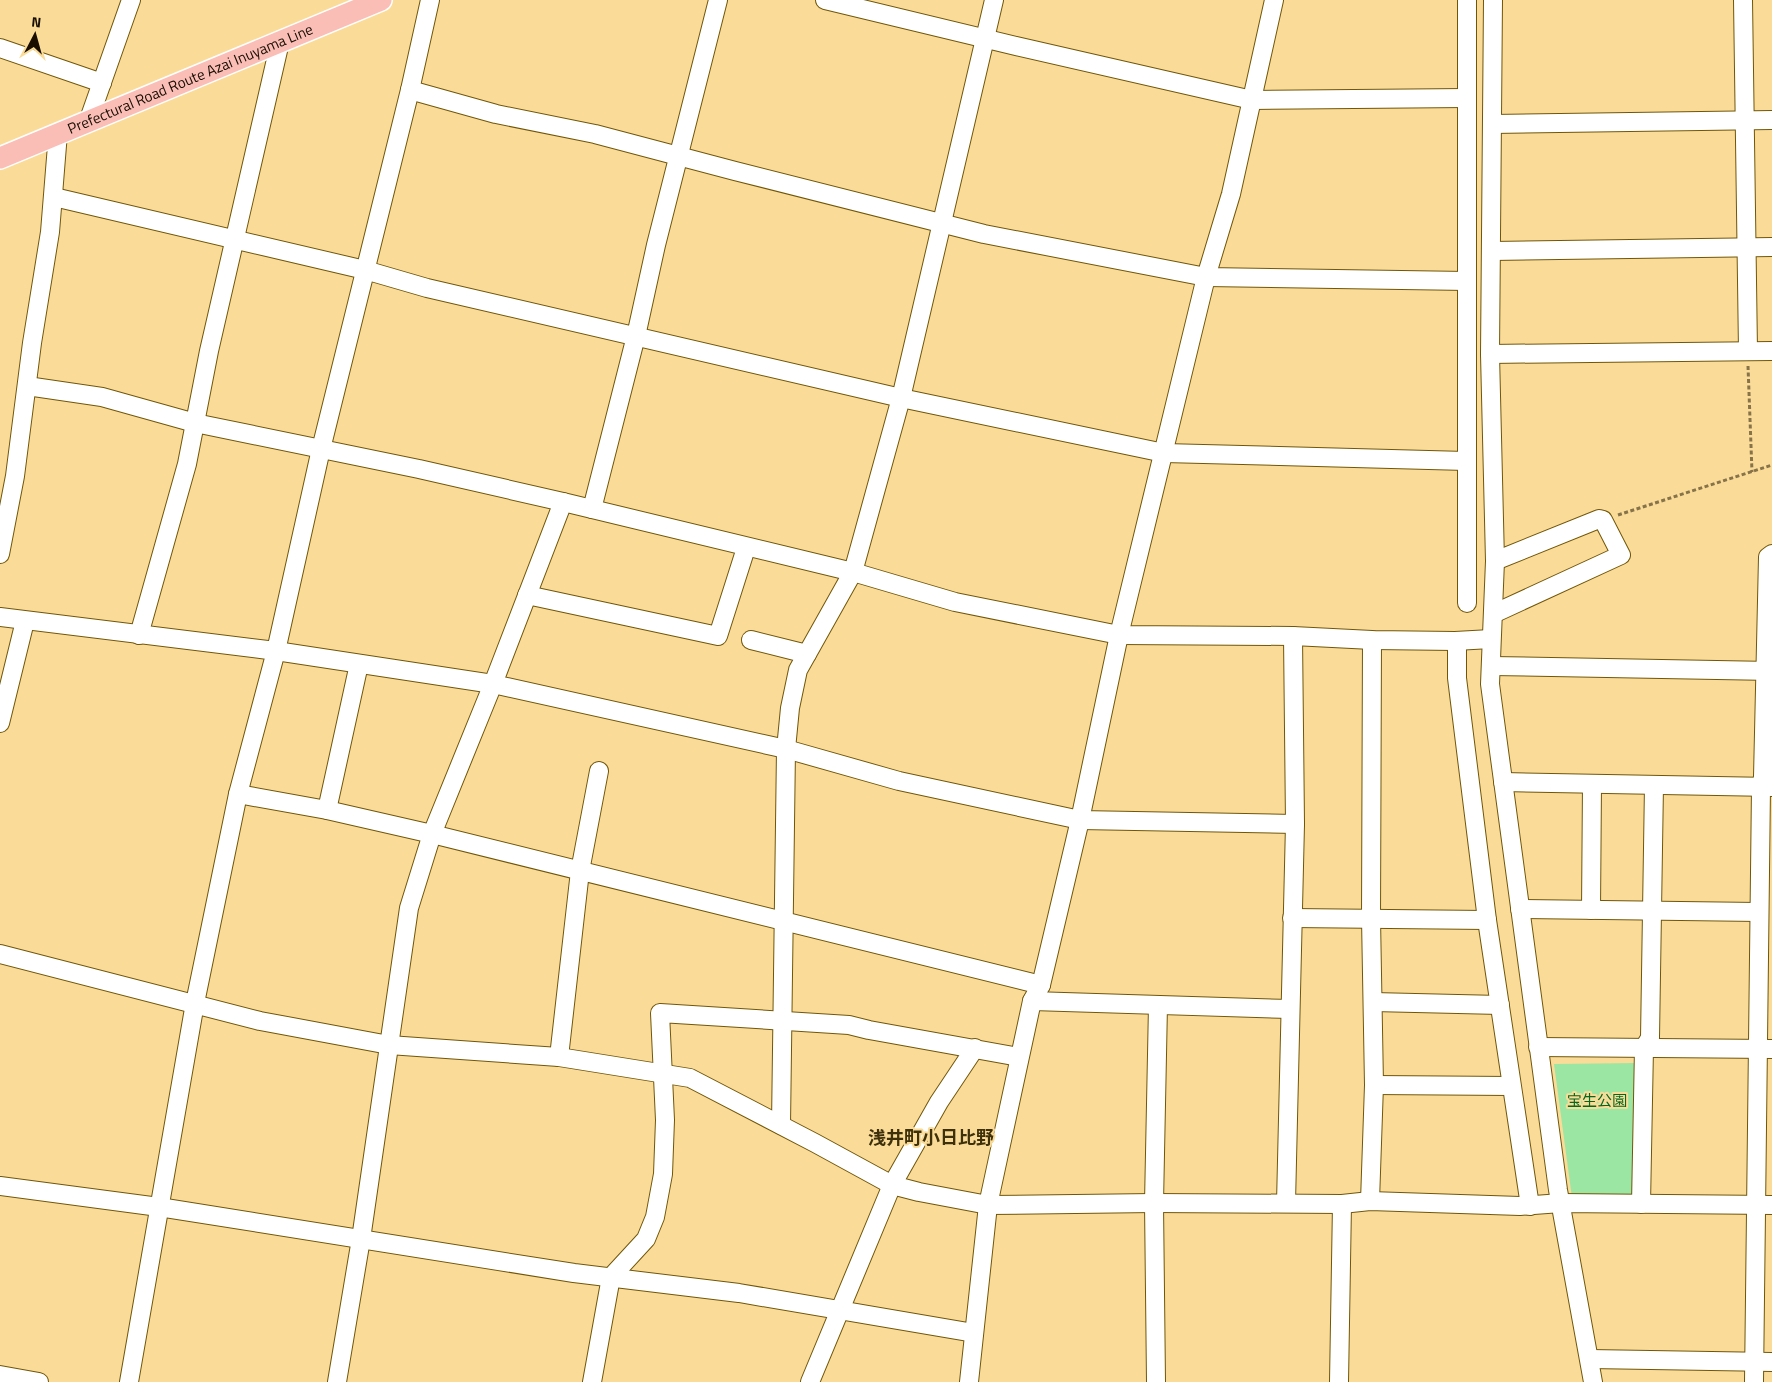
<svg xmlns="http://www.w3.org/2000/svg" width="1772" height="1382" font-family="'Titillium Web','Noto Sans JP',sans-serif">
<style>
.park{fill:#9ce6a3}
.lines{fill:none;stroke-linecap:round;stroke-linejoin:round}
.minor-casing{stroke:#715609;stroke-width:20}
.major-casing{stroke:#fff;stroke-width:24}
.path{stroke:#87734a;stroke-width:3;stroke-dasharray:4 2.5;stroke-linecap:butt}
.minor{stroke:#fff;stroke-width:18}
.major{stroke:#fabeb7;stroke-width:21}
.labels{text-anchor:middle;stroke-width:4;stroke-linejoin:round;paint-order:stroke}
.street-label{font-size:15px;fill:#190e00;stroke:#fadc98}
.park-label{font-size:15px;fill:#006820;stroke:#fadc98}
.quarter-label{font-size:18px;font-weight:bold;fill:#3e300b;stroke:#fadc98}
</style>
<rect width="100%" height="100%" fill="#fadc98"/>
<polygon class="park" points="1635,1063 1634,1196 1572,1198 1554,1064"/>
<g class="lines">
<g class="minor-casing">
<g id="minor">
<polyline points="825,0 1016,46 1252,100 1466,98"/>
<polyline points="1467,0 1467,603"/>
<polyline points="1493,0 1490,354 1495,561 1490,684 1558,1190 1593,1382"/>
<polyline points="1743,0 1748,351"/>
<polyline points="0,48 102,83"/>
<polyline points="410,90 496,114 595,134 735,171 984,234 1206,277 1467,281"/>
<polyline points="88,122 131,0"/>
<polyline points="1492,124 1772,120"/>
<polyline points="54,197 365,270 427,288 901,398 1164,453 1466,461"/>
<polyline points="1492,251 1772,247"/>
<polyline points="1490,354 1772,351"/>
<polyline points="27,386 102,397 195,423 419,469 563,502 853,572 955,602 1119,635 1293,636 1372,640 1455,641 1491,639"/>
<polyline points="592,509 636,336 656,245 718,0"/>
<polyline points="0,554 15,476 32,343 50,232 58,133"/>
<polyline points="527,595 718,636 746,548"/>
<polyline points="1493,614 1621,555 1603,520 1599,519 1495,561"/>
<polyline points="0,617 276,651 493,684 786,749 899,781 1080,820 1295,824"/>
<polyline points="139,635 187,464 209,351 280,42"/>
<polyline points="751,640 807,654"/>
<polyline points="1457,641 1457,678 1487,920 1530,1206"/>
<polyline points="1491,666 1772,671"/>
<polyline points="0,723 25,621"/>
<polyline points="1503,782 1772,787"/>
<polyline points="238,794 327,810 432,834 1041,985"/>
<polyline points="327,810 359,664"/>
<polyline points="1520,909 1759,912"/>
<polyline points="1591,910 1592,784"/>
<polyline points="1292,918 1487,920"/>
<polyline points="0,954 260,1021 389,1045 559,1057 690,1078 815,1143 892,1185 919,1192 988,1205 1154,1203 1342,1204 1370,1201 1520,1206 1561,1203 1772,1205"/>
<polyline points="1032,1001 1290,1009"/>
<polyline points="1373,1002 1500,1005"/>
<polyline points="1538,1047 1772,1049"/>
<polyline points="559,1057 580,871 599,771"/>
<polyline points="1374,1085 1511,1086"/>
<polyline points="781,1125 786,749 790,708 798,670 853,572 901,398 994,0"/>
<polyline points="0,1186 159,1207 574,1273 739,1293 974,1333"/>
<polyline points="1370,1201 1374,1085 1371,918 1372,640"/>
<polyline points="1286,1203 1295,824 1293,636"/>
<polyline points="1641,1204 1644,1048 1650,1038 1654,785"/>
<polyline points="1590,1359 1772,1362"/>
<polyline points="0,1375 39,1382"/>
<polyline points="129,1382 195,1003 238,794 276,651 321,449 410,90 430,0"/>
<polyline points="337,1382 361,1239 409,908 432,834 493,684 563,502"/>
<polyline points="592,1382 611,1277 646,1239 655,1217 663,1174 665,1120 660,1013 849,1025 869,1030 1019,1057"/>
<polyline points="810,1382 892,1185 939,1102 975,1048"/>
<polyline points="969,1382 988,1205 1032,1001 1041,985 1080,820 1119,635 1206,277 1231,194 1274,0"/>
<polyline points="1156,1382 1154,1203 1158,1005"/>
<polyline points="1339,1382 1342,1204"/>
<polyline points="1754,1382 1761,787 1763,777 1768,557 1772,554"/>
</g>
</g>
<g class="major-casing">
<g id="major">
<path id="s1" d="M0,158L381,0"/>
</g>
</g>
<g class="path">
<polyline points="1748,366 1752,472"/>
<polyline points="1618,515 1772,465"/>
</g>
<use href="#minor" class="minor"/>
<use href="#major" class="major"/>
</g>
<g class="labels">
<g class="street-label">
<text dy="5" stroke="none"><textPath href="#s1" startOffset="206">Prefectural Road Route Azai Inuyama Line</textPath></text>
</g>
<g class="park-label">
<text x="1597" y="1106">宝生公園</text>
</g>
<g class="quarter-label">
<text x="931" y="1144">浅井町小日比野</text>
</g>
</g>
<g transform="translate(35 35) rotate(6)" stroke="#fadc98" stroke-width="4" paint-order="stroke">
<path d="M0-4L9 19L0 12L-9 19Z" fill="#190e00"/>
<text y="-8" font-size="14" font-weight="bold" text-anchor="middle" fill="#190e00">N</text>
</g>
</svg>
